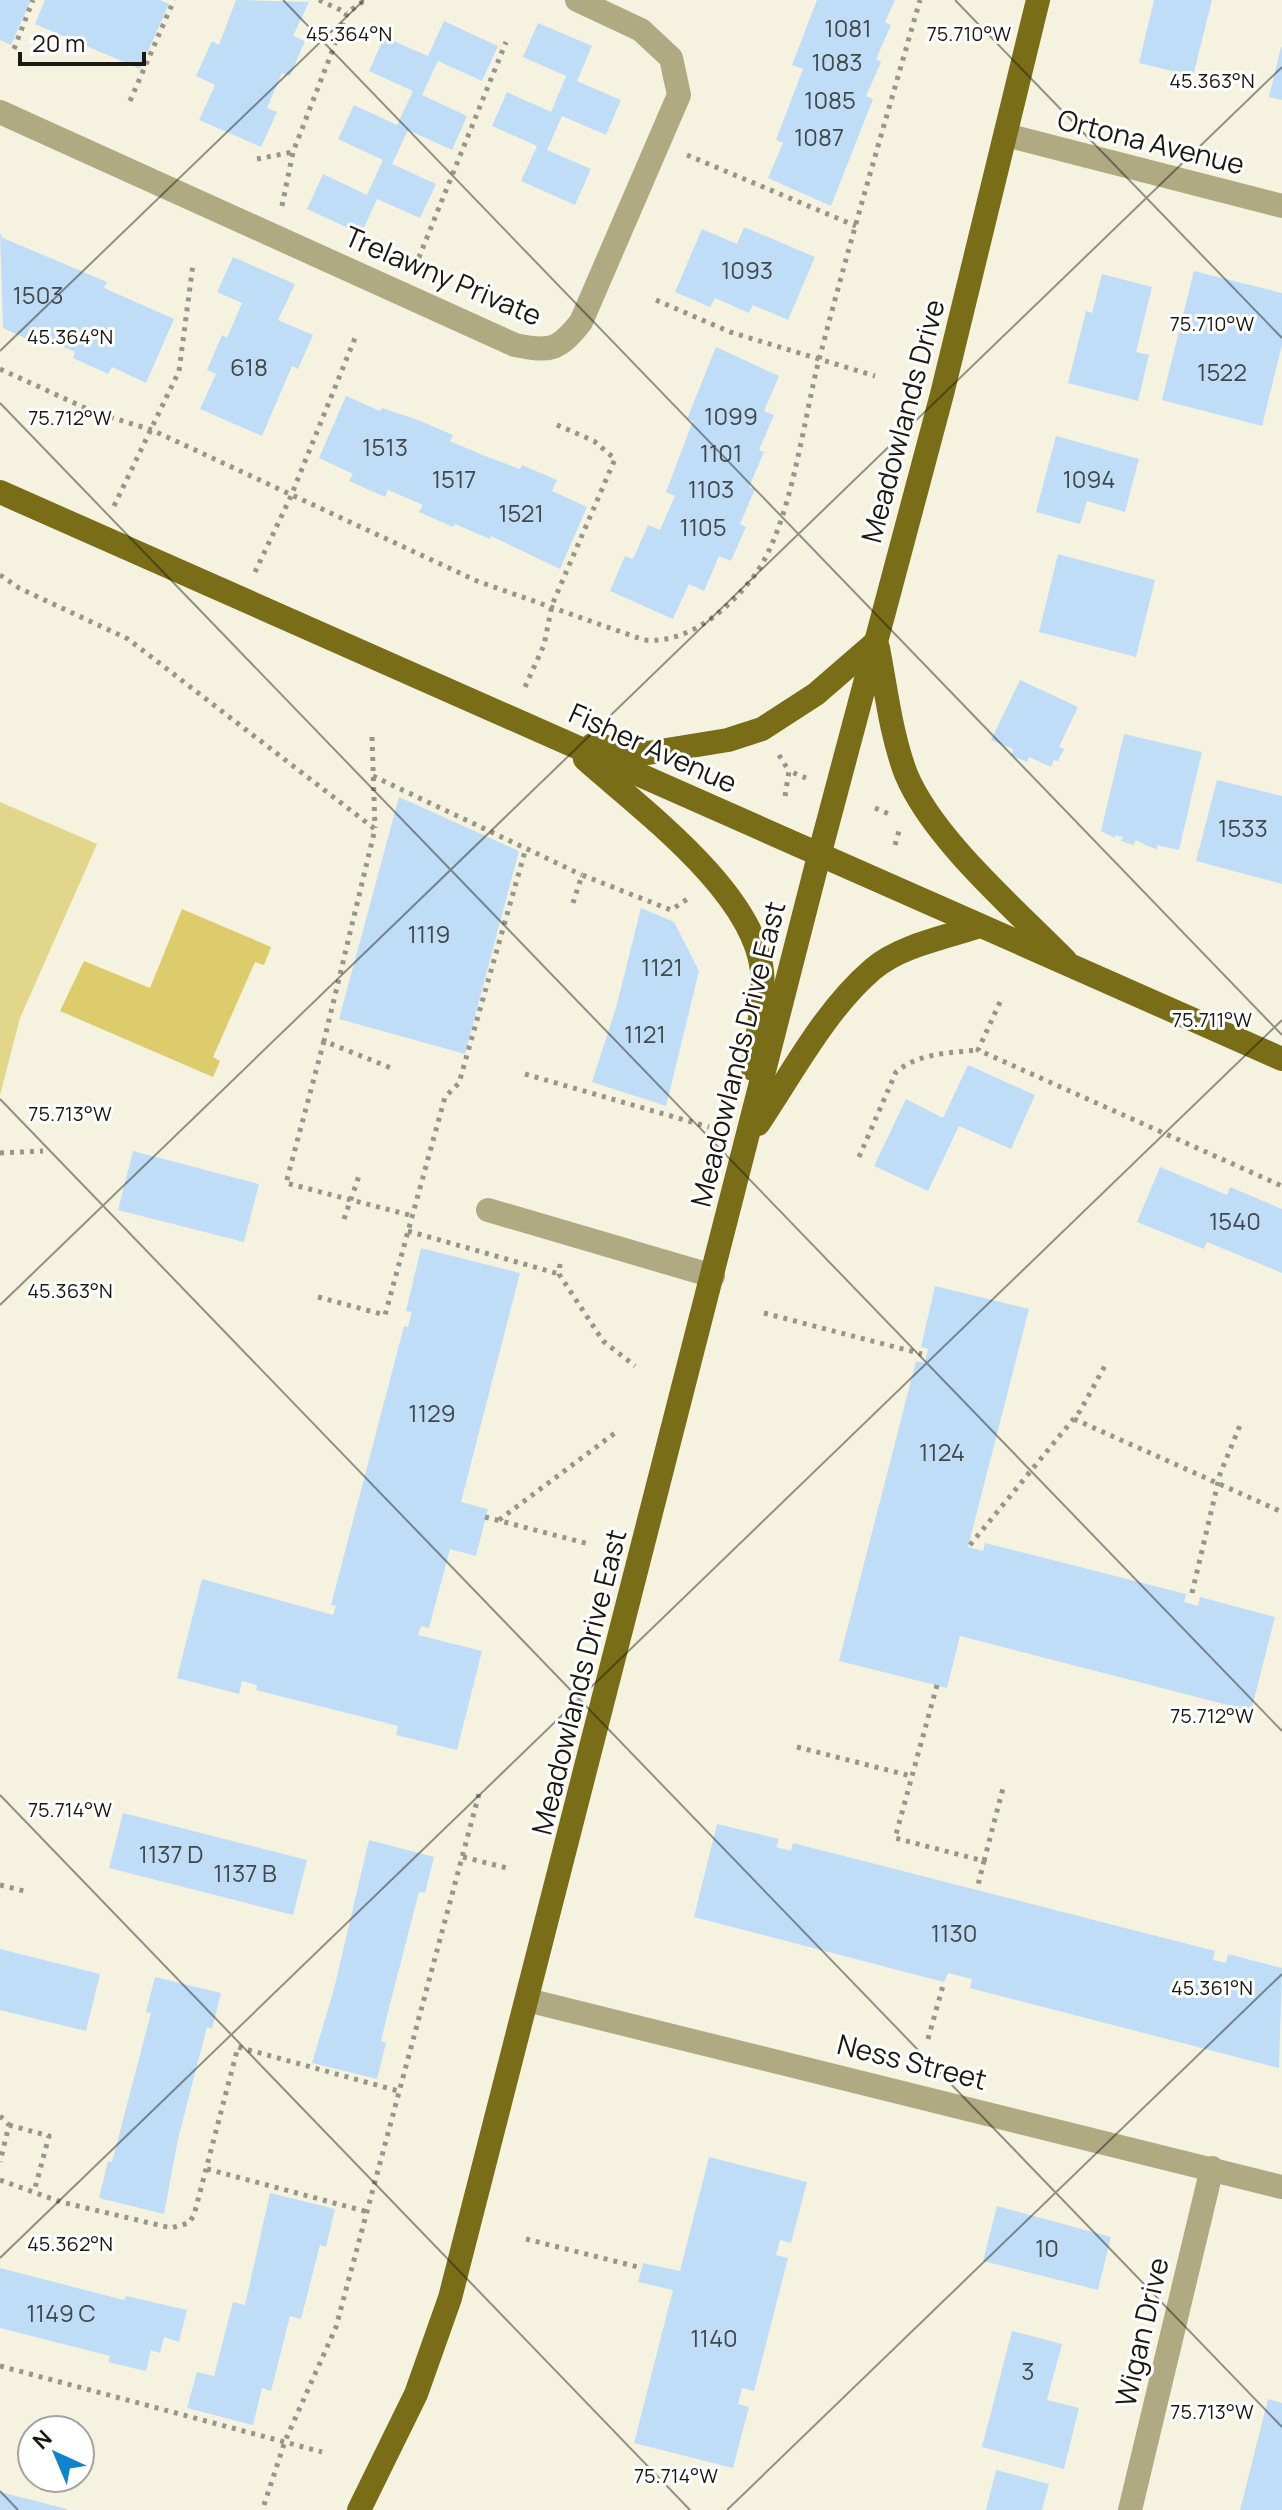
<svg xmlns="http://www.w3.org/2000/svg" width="1282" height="2510" font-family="Manrope,sans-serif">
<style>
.green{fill:#e2d68a}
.water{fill:#dccc6b}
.building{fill:#bfddf7}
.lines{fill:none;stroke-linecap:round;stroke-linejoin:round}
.path{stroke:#989688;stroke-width:5;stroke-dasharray:4 6;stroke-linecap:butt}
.minor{stroke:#b0aa83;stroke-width:24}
.major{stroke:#7a6d17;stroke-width:24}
.ticks{fill:none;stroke:#191811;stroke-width:2;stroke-opacity:0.45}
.labels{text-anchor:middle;stroke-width:6;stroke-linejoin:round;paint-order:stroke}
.number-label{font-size:24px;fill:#42494a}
.street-label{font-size:28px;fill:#191811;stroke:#fff}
.ticks-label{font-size:20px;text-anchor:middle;fill:#191811;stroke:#fff;stroke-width:6;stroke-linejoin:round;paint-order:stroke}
</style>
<rect width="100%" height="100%" fill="#f5f3df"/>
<polygon class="green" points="0,802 97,844 20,1018 0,1095"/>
<polygon class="water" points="182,909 271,947 264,965 255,962 213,1057 220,1061 213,1077 60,1011 84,961 150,988"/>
<g class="building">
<polygon points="0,0 31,0 11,45 0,40"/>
<polygon points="45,0 160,0 169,4 140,69 35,24"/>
<polygon points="236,0 309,2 293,36 305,41 290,76 282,73 267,108 277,112 261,147 199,120 215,85 196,76 212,41 219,45"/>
<polygon points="817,0 895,0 885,22 891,25 876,59 881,62 866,96 873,99 831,206 768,178 783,143 776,140 803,69 792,65"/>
<polygon points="1154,0 1212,0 1193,76 1139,63"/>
<polygon points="444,21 498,46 482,81 438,61 422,95 467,116 452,150 408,130 392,164 436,184 420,218 377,199 361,234 307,209 323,174 367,195 383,160 338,139 354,105 397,125 413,91 369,71 384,37 428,56"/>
<polygon points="538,23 592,46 577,81 621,100 606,135 562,116 547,150 591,169 575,205 521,181 537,146 492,126 507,92 551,112 566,76 523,57"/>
<polygon points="1281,47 1282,47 1282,100 1269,97"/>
<polygon points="744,227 815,257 788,320 753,305 749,313 715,298 710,307 675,292 702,229 737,244"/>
<polygon points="0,233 3,238 107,282 104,288 174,319 146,383 112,367 108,374 73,358 75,352 42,337 38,344 3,328"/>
<polygon points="233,257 295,284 278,320 313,335 298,369 292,366 262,436 200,409 216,374 207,370 222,335 227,338 242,303 217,292"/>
<polygon points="1194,271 1282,293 1282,345 1262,426 1162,400"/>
<polygon points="1102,274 1152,287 1136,352 1149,355 1138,401 1068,383 1086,311 1092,313"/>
<polygon points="716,347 779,376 764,411 774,415 759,450 764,452 749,487 755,489 740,524 746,527 731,561 719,556 704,591 689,584 673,619 610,591 625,556 633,559 648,525 660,530 675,496 666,492 693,421 687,419"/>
<polygon points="346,396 380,411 382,408 418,420 453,435 450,441 485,456 520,469 522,465 557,480 552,491 587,507 560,569 491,536 490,539 455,524 453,527 419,512 423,505 388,490 385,497 349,481 353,474 319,458"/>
<polygon points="1056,436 1139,459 1125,512 1087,501 1080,524 1036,512"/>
<polygon points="1058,554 1155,580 1136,657 1039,632"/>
<polygon points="1020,680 1078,707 1059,747 1064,749 1058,761 1054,760 1051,767 1029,757 1027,762 1011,755 1013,749 991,740"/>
<polygon points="1124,734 1202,752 1179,850 1157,845 1157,850 1135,840 1134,845 1121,841 1123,837 1115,835 1115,838 1101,831"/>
<polygon points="1217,780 1282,796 1282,884 1196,861"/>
<polygon points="399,797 519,851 465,1054 339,1019"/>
<polygon points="641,908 674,922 699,971 666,1106 592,1082 617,1004"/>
<polygon points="968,1065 1035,1095 1011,1149 959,1126 928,1191 874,1166 906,1099 943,1118"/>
<polygon points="133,1151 259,1184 244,1242 118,1210"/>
<polygon points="1160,1167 1227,1195 1230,1187 1282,1209 1282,1273 1207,1242 1204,1249 1137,1222"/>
<polygon points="421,1248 520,1273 461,1502 488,1509 476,1556 450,1549 429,1628 421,1626 418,1635 482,1651 457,1750 396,1735 398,1726 256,1690 257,1685 242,1681 239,1694 177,1678 202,1579 333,1615 336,1606 331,1605 404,1326 408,1327 412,1312 406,1311"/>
<polygon points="935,1286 1029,1309 968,1547 983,1551 985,1543 1186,1594 1184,1602 1198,1606 1200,1597 1275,1617 1251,1711 960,1636 947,1688 839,1661 916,1361 925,1363 928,1349 921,1347"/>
<polygon points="123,1813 307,1860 293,1915 109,1868"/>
<polygon points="717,1824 779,1839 776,1847 791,1851 793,1843 1215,1951 1213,1960 1226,1963 1228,1954 1282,1968 1279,2068 970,1988 972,1979 948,1973 944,1982 694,1917"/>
<polygon points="369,1840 434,1857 425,1893 419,1892 390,2004 381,2041 386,2043 377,2079 312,2063 334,1989"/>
<polygon points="0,1949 100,1974 86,2031 0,2010"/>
<polygon points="155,1977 221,1993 212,2029 207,2027 178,2139 164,2214 99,2198 108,2161 112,2162 151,2013 146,2012"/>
<polygon points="709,2157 807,2182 791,2243 780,2240 776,2255 788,2258 754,2391 742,2388 738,2404 749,2407 733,2468 634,2443 673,2290 638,2282 643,2263 680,2271"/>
<polygon points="270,2193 335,2209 326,2247 320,2245 301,2319 290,2316 271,2391 262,2388 253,2425 187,2408 197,2372 214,2376 233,2302 245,2305"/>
<polygon points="997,2206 1111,2237 1098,2290 983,2261"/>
<polygon points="0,2268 124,2300 126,2296 187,2310 179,2342 164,2337 160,2353 151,2350 146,2371 108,2362 110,2356 0,2328"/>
<polygon points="1012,2331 1062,2344 1047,2400 1079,2408 1064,2469 982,2447"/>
<polygon points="1268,2399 1282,2403 1282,2510 1240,2510"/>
<polygon points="996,2470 1049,2484 1042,2510 986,2510"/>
<polygon points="0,2492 67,2509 67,2510 0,2510"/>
</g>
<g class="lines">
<g class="path">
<polyline points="319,0 347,13"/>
<polyline points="14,49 33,0"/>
<polyline points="130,101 174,0"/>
<polyline points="687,155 856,226"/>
<polyline points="257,159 293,152"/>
<polyline points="282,206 293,152 347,13 365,0"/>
<polyline points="415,267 506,42"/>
<polyline points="656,300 730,332 875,376"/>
<path d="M0,369L94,412L152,430L477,581L644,640C688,644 728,610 754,576C792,525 803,419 820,356C851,237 886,119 920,0"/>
<polyline points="114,506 179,371 193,264"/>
<polyline points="255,572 291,496 355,338"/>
<polyline points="0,575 19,588 128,639 375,829 324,1041 391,1068"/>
<polyline points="525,687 544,645 552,605 615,459 594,441 555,424"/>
<polyline points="372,737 375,828"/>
<polyline points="779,755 789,771"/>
<polyline points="373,776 582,875"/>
<polyline points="785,796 789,771 806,778"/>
<polyline points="875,808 889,814"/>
<polyline points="895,845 899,831"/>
<polyline points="573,903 582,875 671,910 689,898"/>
<polyline points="1000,1002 978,1050 1282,1186"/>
<polyline points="324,1041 286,1183 413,1216"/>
<polyline points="525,1074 709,1127"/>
<polyline points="0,1153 43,1151"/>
<path d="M859,1157L896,1072C919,1053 949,1053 978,1050"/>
<polyline points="344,1219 360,1173"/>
<polyline points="408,1231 559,1274"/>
<polyline points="560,1264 559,1274 603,1341 635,1366"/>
<polyline points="318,1297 385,1315 445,1097 459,1083 526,848"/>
<polyline points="764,1313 922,1354"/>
<polyline points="1074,1419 1282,1512"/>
<polyline points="485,1517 589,1544"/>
<polyline points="499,1520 619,1430"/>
<polyline points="970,1545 1080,1411 1107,1362"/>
<polyline points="1192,1593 1220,1474 1241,1423"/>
<polyline points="937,1685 895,1838 984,1861 977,1889"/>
<polyline points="797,1747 911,1776"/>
<polyline points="463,1857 507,1868"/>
<polyline points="984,1861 1003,1788"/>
<polyline points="0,1885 28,1892"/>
<polyline points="928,2039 944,1982"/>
<polyline points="0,2116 9,2125 0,2162"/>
<polyline points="9,2125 49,2136 34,2192"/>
<polyline points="207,2169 368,2212"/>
<polyline points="0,2180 61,2202 171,2228 189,2223 194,2215 238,2047 402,2092"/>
<polyline points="526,2239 638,2267"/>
<polyline points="0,2366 322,2452"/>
<polyline points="264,2505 285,2441 336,2327 479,1794"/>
</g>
<g class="minor">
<path d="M0,112L515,345C550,352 558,351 581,322L679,95L671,58L641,30L577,0"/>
<polyline points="1006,135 1282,206"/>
<polyline points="488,1210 713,1276"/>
<polyline points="527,2000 1282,2187"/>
<polyline points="1130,2510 1212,2168"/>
</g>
<g class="major">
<polyline points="0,492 1282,1059"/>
<path d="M878,648C886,689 891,735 906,774C933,839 1015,909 1065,960"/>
<polyline points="592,745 648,753 728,740 762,729 816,694 876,642"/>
<path d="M585,759C641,809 754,892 762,971C765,1002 756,1038 753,1069"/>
<path d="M758,1124C793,1072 825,1010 873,969C900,946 943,938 976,927"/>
<polyline points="359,2510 416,2394 450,2298 819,856 942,394 1038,0"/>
</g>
</g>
<path class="ticks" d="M283,0L1282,1035M955,0L1282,338M0,351L364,0M0,403L1282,1731M0,1099L1282,2427M0,1305L1282,67M0,1795L690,2510M0,2258L1282,1020M0,2491L18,2510M727,2510L1282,1974"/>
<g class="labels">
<g class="number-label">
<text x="848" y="37">1081</text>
<text x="837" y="71">1083</text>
<text x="830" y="109">1085</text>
<text x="819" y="146">1087</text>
<text x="747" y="279">1093</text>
<text x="38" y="304">1503</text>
<text x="249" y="376">618</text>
<text x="1222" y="381">1522</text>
<text x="731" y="425">1099</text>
<text x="385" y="456">1513</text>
<text x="721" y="462">1101</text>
<text x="454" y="488">1517</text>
<text x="1089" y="488">1094</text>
<text x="711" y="498">1103</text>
<text x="521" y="522">1521</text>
<text x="703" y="536">1105</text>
<text x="1243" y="837">1533</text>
<text x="429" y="943">1119</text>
<text x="662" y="976">1121</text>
<text x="645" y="1043">1121</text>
<text x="1235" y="1230">1540</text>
<text x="432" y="1422">1129</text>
<text x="942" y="1461">1124</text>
<text x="171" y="1863">1137 D</text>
<text x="245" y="1882">1137 B</text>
<text x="954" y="1942">1130</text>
<text x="1047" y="2257">10</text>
<text x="61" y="2322">1149 C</text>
<text x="714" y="2347">1140</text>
<text x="1028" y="2380">3</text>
</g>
<g class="street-label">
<text transform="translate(1151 142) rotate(14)" y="10">Ortona Avenue</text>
<text transform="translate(443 276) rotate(23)" y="10">Trelawny Private</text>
<text transform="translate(903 421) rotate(-75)" y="10">Meadowlands Drive</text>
<text transform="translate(653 748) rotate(24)" y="10">Fisher Avenue</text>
<text transform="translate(738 1054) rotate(-76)" y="10">Meadowlands Drive East</text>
<text transform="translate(579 1682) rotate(-76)" y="10">Meadowlands Drive East</text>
<text transform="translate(912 2062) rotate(14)" y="10">Ness Street</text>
<text transform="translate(1142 2332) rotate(-77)" y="10">Wigan Drive</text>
</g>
</g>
<g class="ticks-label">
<text x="349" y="41">45.364°N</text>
<text x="969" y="41">75.710°W</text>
<text x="1212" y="88">45.363°N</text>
<text x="1212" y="331">75.710°W</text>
<text x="70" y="344">45.364°N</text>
<text x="70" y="425">75.712°W</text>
<text x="1212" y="1027">75.711°W</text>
<text x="70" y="1121">75.713°W</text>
<text x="70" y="1298">45.363°N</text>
<text x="1212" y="1723">75.712°W</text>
<text x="70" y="1817">75.714°W</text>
<text x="1212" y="1995">45.361°N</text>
<text x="70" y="2251">45.362°N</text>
<text x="1212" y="2419">75.713°W</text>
<text x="676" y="2483">75.714°W</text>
</g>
<g transform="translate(56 2454) rotate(316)"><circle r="38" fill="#ffffff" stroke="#a3a3a0" stroke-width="2"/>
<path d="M0-6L14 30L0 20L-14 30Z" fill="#0d84cc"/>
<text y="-12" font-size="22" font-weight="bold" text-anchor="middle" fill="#191811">N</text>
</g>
<path d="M20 52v12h124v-12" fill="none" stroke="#191811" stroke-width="4"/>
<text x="32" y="52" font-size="24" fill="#191811" stroke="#ffffff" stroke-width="6" paint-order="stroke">20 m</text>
</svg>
